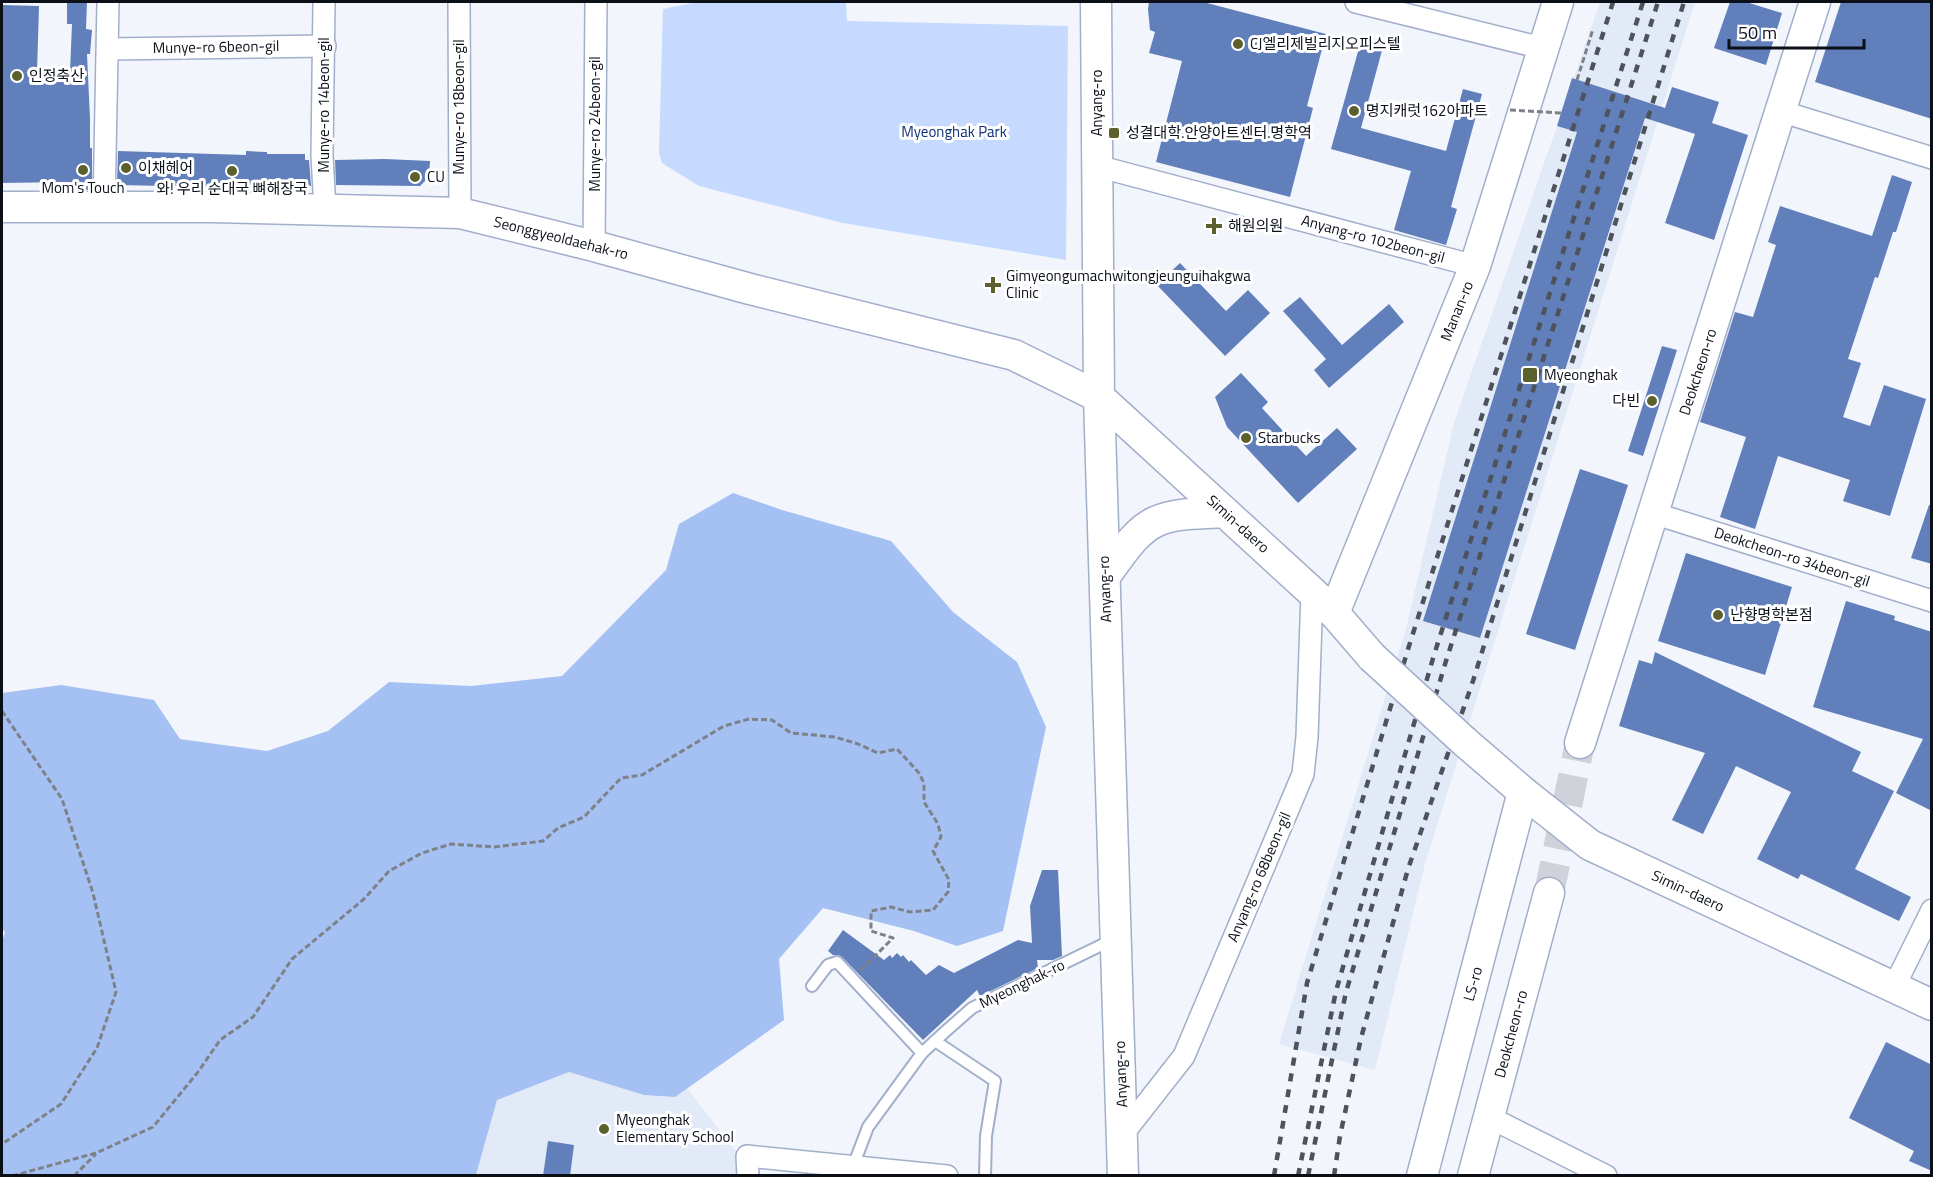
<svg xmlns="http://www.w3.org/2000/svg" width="1933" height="1177" font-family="'Titillium Web','Noto Sans KR',sans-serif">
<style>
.built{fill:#e2eaf8}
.green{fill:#c6daff}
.forest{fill:#a5c0f3}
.building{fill:#617fbb}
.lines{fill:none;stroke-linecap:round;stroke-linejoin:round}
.secondary-tunnel{stroke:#cfd2d9;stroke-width:30;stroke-dasharray:30 15;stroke-linecap:butt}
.lane-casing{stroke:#a1afcb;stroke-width:14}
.street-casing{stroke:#a1afcb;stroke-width:24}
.secondary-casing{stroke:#a1afcb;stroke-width:33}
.path{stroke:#7d8188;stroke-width:3;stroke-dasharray:6 3;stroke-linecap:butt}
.lane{stroke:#fff;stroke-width:10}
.street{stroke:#fff;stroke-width:21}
.secondary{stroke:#fff;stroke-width:30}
.rail{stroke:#4e525a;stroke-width:4.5;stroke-dasharray:8 8;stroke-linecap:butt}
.secondary-bridge-casing{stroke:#a1afcb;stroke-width:33;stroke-linecap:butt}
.path-bridge{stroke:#7d8188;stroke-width:3;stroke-dasharray:6 3;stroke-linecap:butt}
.secondary-bridge{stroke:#fff;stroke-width:30}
.poi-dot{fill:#5c602d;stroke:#fff;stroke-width:2}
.labels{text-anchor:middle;stroke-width:6;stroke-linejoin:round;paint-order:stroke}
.poi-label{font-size:15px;fill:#0a0f18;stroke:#fff;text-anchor:start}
.street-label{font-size:15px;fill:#0a0f18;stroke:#fff}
.park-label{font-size:15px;fill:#0f3077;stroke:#fff}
</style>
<rect width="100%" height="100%" fill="#f2f5fb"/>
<g class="built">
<polygon points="1600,2 1695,2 1425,864 1375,1070 1279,1044 1406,629 1454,423"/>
<polygon points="569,1072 644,1095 675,1097 687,1088 741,1158 742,1176 476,1176 497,1100"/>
</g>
<polygon class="green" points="698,2 846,2 847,21 1068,26 1066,260 843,223 699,186 662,163 659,153 663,9"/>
<polygon class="forest" points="733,493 782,510 891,541 953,612 1017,662 1046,727 1003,931 957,946 914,931 823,908 779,959 784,1020 675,1097 644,1095 569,1072 497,1100 476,1175 2,1175 2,942 5,932 2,929 2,693 61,685 154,700 180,739 267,751 328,731 389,682 471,686 562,676 666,570 679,524"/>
<g class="building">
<polygon points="67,2 87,2 86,29 92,30 90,54 87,54 90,119 90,148 92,148 92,190 68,190 68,182 2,183 2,5 39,6 37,73 70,71 72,24 67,24"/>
<polygon points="1149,2 1203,2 1326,34 1307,106 1313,108 1290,197 1156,162 1182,61 1149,53 1155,32 1150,30 1148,9"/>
<polygon points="1730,2 1746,2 1782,13 1766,65 1714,48"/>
<polygon points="1841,2 1932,2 1932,119 1815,82"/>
<polygon points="1362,37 1384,43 1361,128 1446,151 1463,89 1482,94 1451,207 1457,209 1446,245 1394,230 1411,171 1331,149"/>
<polygon points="1572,78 1665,108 1672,87 1719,102 1712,123 1748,135 1714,240 1665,223 1695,134 1645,118 1480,638 1423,621 1577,132 1557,126"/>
<polygon points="118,151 246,155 246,151 267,152 267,154 305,154 305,160 309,160 311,186 305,186 305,188 271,188 117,185"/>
<polygon points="385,159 430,161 429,177 420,186 336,185 335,160"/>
<polygon points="1892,175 1912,182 1896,232 1893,232 1878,278 1875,277 1848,359 1861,363 1843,417 1870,426 1884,385 1926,399 1890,516 1843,501 1850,480 1778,456 1755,529 1720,517 1746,437 1700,422 1735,312 1753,317 1776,245 1768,242 1780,206 1872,236"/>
<polygon points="1180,263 1226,311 1248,290 1270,313 1225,356 1157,285"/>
<polygon points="1300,297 1342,345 1389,304 1404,322 1329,388 1314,370 1326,359 1283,311"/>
<polygon points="1662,346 1677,350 1643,456 1628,451"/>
<polygon points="1241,373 1268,402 1262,408 1306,456 1337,428 1357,449 1298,503 1227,427 1215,397"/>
<polygon points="1580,469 1628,485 1575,650 1526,634"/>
<polygon points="1929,505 1932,505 1932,564 1911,558"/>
<polygon points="1686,553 1792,587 1765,675 1658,641"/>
<polygon points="1846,601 1895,616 1894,620 1932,632 1932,811 1896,793 1923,739 1813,707"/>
<polygon points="1655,652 1861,752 1852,771 1894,791 1855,869 1911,897 1899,921 1801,874 1798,879 1757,859 1791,792 1736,766 1703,834 1672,820 1705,753 1619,726 1639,660 1652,664"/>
<polygon points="1042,870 1058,870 1062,956 1053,960 1037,960 1038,968 980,996 977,990 923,1040 842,957 838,955 833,955 828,951 843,930 884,960 890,955 892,958 897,953 901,957 903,955 909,962 911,960 926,975 939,965 954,973 1018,940 1032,943 1030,906"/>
<polygon points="1886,1042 1932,1065 1932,1171 1909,1161 1914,1151 1849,1118"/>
<polygon points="548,1141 574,1145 570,1176 543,1176"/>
</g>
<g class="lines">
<polyline class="secondary-tunnel" points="1549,893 1580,743"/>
<g class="lane-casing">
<g id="lane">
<polyline points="812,986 828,965 837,962 922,1053"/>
<polyline points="935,1041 995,1081 986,1136 985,1176"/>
<polyline points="852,1169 868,1127 922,1053 947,1030 972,1008 1112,940"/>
</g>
</g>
<g class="street-casing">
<g id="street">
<polyline points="324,2 322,156 325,209"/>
<polyline points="459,2 460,213"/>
<polyline points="1356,2 1542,48"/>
<polyline points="108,49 325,46"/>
<polyline points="1780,111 1932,158"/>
<polyline points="1097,166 1475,266"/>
<polyline points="104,207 108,2"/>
<polyline points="594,246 596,2"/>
<polyline points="1653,513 1932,601"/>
<polyline points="1894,987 1932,910"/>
<polyline points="1489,1117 1606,1176"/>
<polyline points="1122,1135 1184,1056 1303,774 1307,737 1312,592"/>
<polyline points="748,1176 747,1156 947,1176"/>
</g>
</g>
<g class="secondary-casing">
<g id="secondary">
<polyline points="1096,2 1099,397 1123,1176"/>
<polyline points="2,207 212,207 460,213 594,246 750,289 1014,355 1099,397 1312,592 1334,613 1372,657"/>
<path d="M1105,576C1119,558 1134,532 1155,522C1176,512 1202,514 1224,512"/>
<polyline points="1334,613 1475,266 1558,2"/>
<polyline points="1465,742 1523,792 1590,845 1932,1005"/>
<polyline points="1580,743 1815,2"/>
<polyline points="1422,1176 1523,792"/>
<polyline points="1473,1176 1549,893"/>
</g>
</g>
<g class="path">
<polyline points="1577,80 1593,29"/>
<polyline points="2,711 62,799 93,893 116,992 97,1048 61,1104 2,1144"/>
<polyline points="12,1176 96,1153 153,1127 198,1072 220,1040 253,1017 292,959 364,899 389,871 422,853 451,844 494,847 543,841 558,828 584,817 621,778 642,775 724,726 749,719 772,720 791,733 835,737 858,744 878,753 897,749 919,773 924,783 924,802 938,824 941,837 933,851 949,880 948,892 933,910 910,912 891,907 871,911 871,931 893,938 861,970"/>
<polyline points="74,1176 96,1154"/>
</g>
<use href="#lane" class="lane"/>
<use href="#street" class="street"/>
<use href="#secondary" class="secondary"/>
<g class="rail">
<polyline points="1274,1176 1307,983 1409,646 1613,2"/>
<polyline points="1298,1176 1336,991 1434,655 1643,2"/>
<polyline points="1308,1176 1346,992 1446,661 1658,2"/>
<polyline points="1334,1176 1340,1136 1361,1038 1408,869 1473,681 1684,2"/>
</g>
<g class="secondary-bridge-casing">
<polyline id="secondary-bridge" points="1372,657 1465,742"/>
</g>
<polyline class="path-bridge" points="1510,110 1561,113"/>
<use href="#secondary-bridge" class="secondary-bridge"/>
</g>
<g class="poi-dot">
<circle cx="1238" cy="44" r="6"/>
<circle cx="17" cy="76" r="6"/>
<circle cx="1354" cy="111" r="6"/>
<rect x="1108" y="127" width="12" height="12" rx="3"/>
<circle cx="126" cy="168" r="6"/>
<circle cx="83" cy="170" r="6"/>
<circle cx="232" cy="171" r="6"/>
<circle cx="415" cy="177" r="6"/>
<path d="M1211 217h6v6h6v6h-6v6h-6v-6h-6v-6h6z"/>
<path d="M990 276h6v6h6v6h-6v6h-6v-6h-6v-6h6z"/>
<rect x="1522" y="367" width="16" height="16" rx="3"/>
<circle cx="1652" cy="401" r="6"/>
<circle cx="1246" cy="438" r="6"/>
<circle cx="1718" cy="615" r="6"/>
<circle cx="604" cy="1129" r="6"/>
</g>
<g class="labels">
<g class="poi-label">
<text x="1250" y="49">CJ엘리제빌리지오피스텔</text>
<text x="29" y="81">인정축산</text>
<text x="1366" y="116">명지캐럿162아파트</text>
<text x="1126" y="138">성결대학.안양아트센터.명학역</text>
<text x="138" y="173">이채헤어</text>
<text x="427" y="182">CU</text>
<text x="83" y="193" text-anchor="middle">Mom's Touch</text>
<text x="232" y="194" text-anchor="middle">와! 우리 순대국 뼈해장국</text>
<text x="1228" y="231">해원의원</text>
<text x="1006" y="281">Gimyeongumachwitongjeunguihakgwa<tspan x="1006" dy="17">Clinic</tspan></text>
<text x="1544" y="380">Myeonghak</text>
<text x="1640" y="406" text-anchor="end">다빈</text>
<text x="1258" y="443">Starbucks</text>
<text x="1730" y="620">난향명학본점</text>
<text x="616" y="1125">Myeonghak<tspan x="616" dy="17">Elementary School</tspan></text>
</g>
<g class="street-label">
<text transform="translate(216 47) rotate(-1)" y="5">Munye-ro 6beon-gil</text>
<text transform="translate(1097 103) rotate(-90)" y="5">Anyang-ro</text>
<text transform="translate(324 105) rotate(-90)" y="5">Munye-ro 14beon-gil</text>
<text transform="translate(459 107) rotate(-90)" y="5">Munye-ro 18beon-gil</text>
<text transform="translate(595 124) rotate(-90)" y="5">Munye-ro 24beon-gil</text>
<text transform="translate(561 238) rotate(14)" y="5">Seonggyeoldaehak-ro</text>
<text transform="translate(1373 239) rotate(15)" y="5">Anyang-ro 102beon-gil</text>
<text transform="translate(1457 311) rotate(-68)" y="5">Manan-ro</text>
<text transform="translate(1698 372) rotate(-72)" y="5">Deokcheon-ro</text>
<text transform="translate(1238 524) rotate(42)" y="5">Simin-daero</text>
<text transform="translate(1792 557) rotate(18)" y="5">Deokcheon-ro 34beon-gil</text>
<text transform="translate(1105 589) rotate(-92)" y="5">Anyang-ro</text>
<text transform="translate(1259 877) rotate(-67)" y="5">Anyang-ro 68beon-gil</text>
<text transform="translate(1688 891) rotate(25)" y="5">Simin-daero</text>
<text transform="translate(1022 984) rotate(-26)" y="5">Myeonghak-ro</text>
<text transform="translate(1473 984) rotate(-75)" y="5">LS-ro</text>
<text transform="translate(1511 1034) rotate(-75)" y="5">Deokcheon-ro</text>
<text transform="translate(1121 1074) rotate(-92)" y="5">Anyang-ro</text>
</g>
<g class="park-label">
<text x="954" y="137">Myeonghak Park</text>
</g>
</g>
<rect width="1933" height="1177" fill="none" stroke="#0a0f18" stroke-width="6"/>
<path d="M1729 39v9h135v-9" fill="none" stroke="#0a0f18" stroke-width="3"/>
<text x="1738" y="39" font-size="18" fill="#0a0f18" stroke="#ffffff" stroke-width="4.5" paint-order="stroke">50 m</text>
</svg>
